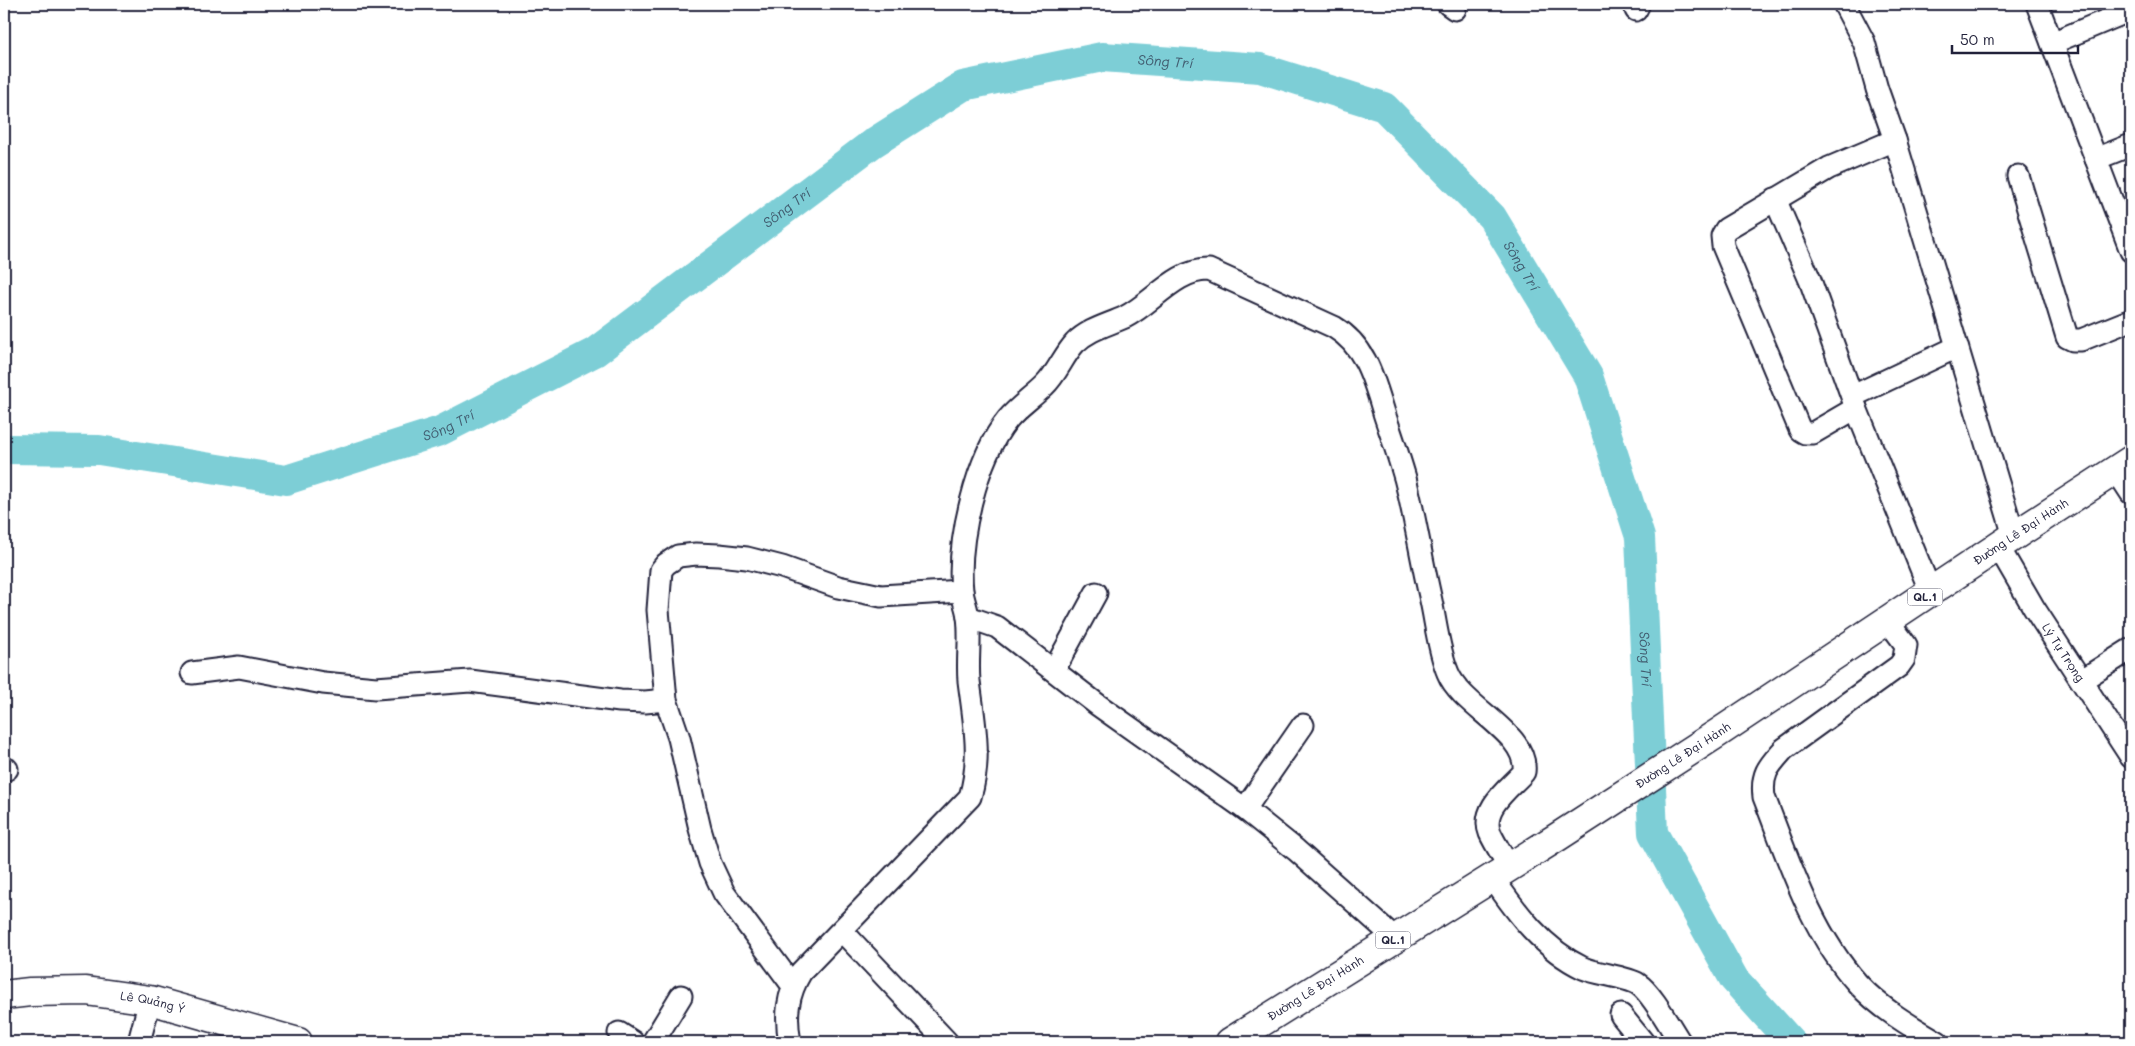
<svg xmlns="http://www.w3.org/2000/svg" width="2135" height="1046" font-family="Mali,sans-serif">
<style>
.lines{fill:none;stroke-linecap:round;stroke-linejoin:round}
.river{stroke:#7dced6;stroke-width:30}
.minor-casing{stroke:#22223b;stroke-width:25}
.major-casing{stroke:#22223b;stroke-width:31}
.minor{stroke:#fff;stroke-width:21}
.major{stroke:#fff;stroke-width:28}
.labels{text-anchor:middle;stroke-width:5;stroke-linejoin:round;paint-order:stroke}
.shield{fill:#fff;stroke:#646476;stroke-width:1}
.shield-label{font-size:11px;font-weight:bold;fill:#22223b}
.street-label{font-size:12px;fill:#22223b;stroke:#fff}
.water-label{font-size:14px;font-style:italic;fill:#425e71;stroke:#fff}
</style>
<rect width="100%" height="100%" fill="#fff"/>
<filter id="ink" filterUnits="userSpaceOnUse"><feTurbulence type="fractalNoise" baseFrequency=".02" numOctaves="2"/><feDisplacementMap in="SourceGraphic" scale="10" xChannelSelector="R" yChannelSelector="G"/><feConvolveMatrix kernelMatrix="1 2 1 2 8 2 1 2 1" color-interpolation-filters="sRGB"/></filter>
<g filter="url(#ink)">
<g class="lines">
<path class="river" id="s1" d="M4,449L99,450L286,480L440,431L595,352L873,143L963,86L1102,57L1260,68L1384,107L1492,217L1588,376L1640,537L1653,833L1734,979L1791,1042"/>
<g class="minor-casing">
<g id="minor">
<polyline points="1448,4 1455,9"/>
<polyline points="1844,4 1864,42 1877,89 1895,140 2014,536"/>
<polyline points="2037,4 2131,251"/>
<polyline points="1636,10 1639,4"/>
<polyline points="2052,43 2131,10"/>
<polyline points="2096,159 2131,145"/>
<polyline points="2018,176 2067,337 2073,340 2081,340 2131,320"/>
<polyline points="1775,199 1810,280 1856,408 1931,593"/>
<polyline points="1853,396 1957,347"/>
<polyline points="1856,408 1813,433 1805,433 1800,430 1723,246 1722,236 1726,229 1829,168 1895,140"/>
<polyline points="2116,470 2131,493"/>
<path id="s2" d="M1998,546L2034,608L2131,757"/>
<polyline points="968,617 997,627 1098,705 1245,809 1296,850 1396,939"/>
<path d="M1888,621L1906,645L1904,659L1899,666L1784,749C1769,766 1761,773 1764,797C1789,861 1811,932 1858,984C1880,1008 1910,1026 1938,1042"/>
<polyline points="1054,670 1096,593"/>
<polyline points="192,673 239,667 323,683 376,688 470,681 620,701 645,702 666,700"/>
<polyline points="2082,680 2131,649"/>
<polyline points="4,769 7,769"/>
<polyline points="1245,809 1303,725"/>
<path d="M1492,877C1516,912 1543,949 1583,968C1597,974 1627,977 1638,984C1652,993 1670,1027 1680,1042"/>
<polyline points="842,931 947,1042"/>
<polyline points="793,986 724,893 710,863 700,829 679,738 666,700 658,610 661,570 666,564 678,556 696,554 719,555 747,558 782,567 838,587 881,596 962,591"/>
<polyline points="1621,1015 1643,1042"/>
<polyline points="619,1033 633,1042"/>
<polyline points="139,1042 150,1000"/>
<polyline points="653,1042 681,996"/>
<path d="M790,1042C785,1016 787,995 801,972L970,797C982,758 974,721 969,681C967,660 971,638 968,617C967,608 963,600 962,591C957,542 976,458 1008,419C1018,407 1033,397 1044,386C1057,374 1063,356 1075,343C1089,329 1108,325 1125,317C1153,303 1176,269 1209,270L1334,327C1367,347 1374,381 1385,416C1392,437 1399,457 1405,478C1415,517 1421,557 1430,596C1436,622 1438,649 1448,673C1462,708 1529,733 1524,772C1510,788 1480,808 1490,833C1495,844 1503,856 1509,867"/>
</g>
</g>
<g class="major-casing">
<g id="major">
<path id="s3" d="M4,995L30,992L86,991L150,1000L298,1042"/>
<path id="s4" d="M1230,1042L1556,838L1718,733L2014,536L2131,460"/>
</g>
</g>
<use href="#minor" class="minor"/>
<use href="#major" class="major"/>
</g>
</g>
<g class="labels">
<g class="shield">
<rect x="1907.5" y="588.5" width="35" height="17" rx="4"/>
<rect x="1375.5" y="931.5" width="35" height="17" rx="4"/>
</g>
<g class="shield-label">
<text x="1925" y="601">QL.1</text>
<text x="1393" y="944">QL.1</text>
</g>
<g class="street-label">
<text dy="4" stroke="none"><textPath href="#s4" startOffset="941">Đường Lê Đại Hành</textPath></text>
<text dy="4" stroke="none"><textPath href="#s2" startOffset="125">Lý Tự Trọng</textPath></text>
<text dy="4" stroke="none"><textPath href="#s4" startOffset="536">Đường Lê Đại Hành</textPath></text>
<text dy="4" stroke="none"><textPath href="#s4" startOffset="101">Đường Lê Đại Hành</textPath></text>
<text dy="4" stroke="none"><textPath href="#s3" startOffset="150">Lê Quảng Ý</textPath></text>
</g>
<g class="water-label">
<text dy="5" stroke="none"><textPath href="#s1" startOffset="1280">Sông Trí</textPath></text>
<text dy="5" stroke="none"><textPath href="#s1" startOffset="860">Sông Trí</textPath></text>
<text dy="5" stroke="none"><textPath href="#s1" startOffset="1716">Sông Trí</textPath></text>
<text dy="5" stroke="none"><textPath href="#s1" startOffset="456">Sông Trí</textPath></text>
<text dy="5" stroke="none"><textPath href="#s1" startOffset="2136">Sông Trí</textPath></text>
</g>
</g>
<rect width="2135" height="1046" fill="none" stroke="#fff" stroke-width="20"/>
<rect x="10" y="10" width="2115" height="1026" fill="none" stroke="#22223b" stroke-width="2" filter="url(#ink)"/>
<path d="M1952 45v8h126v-8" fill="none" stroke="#22223b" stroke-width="2.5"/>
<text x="1960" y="45" font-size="15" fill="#22223b" stroke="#ffffff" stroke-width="4" paint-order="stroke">50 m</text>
</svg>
